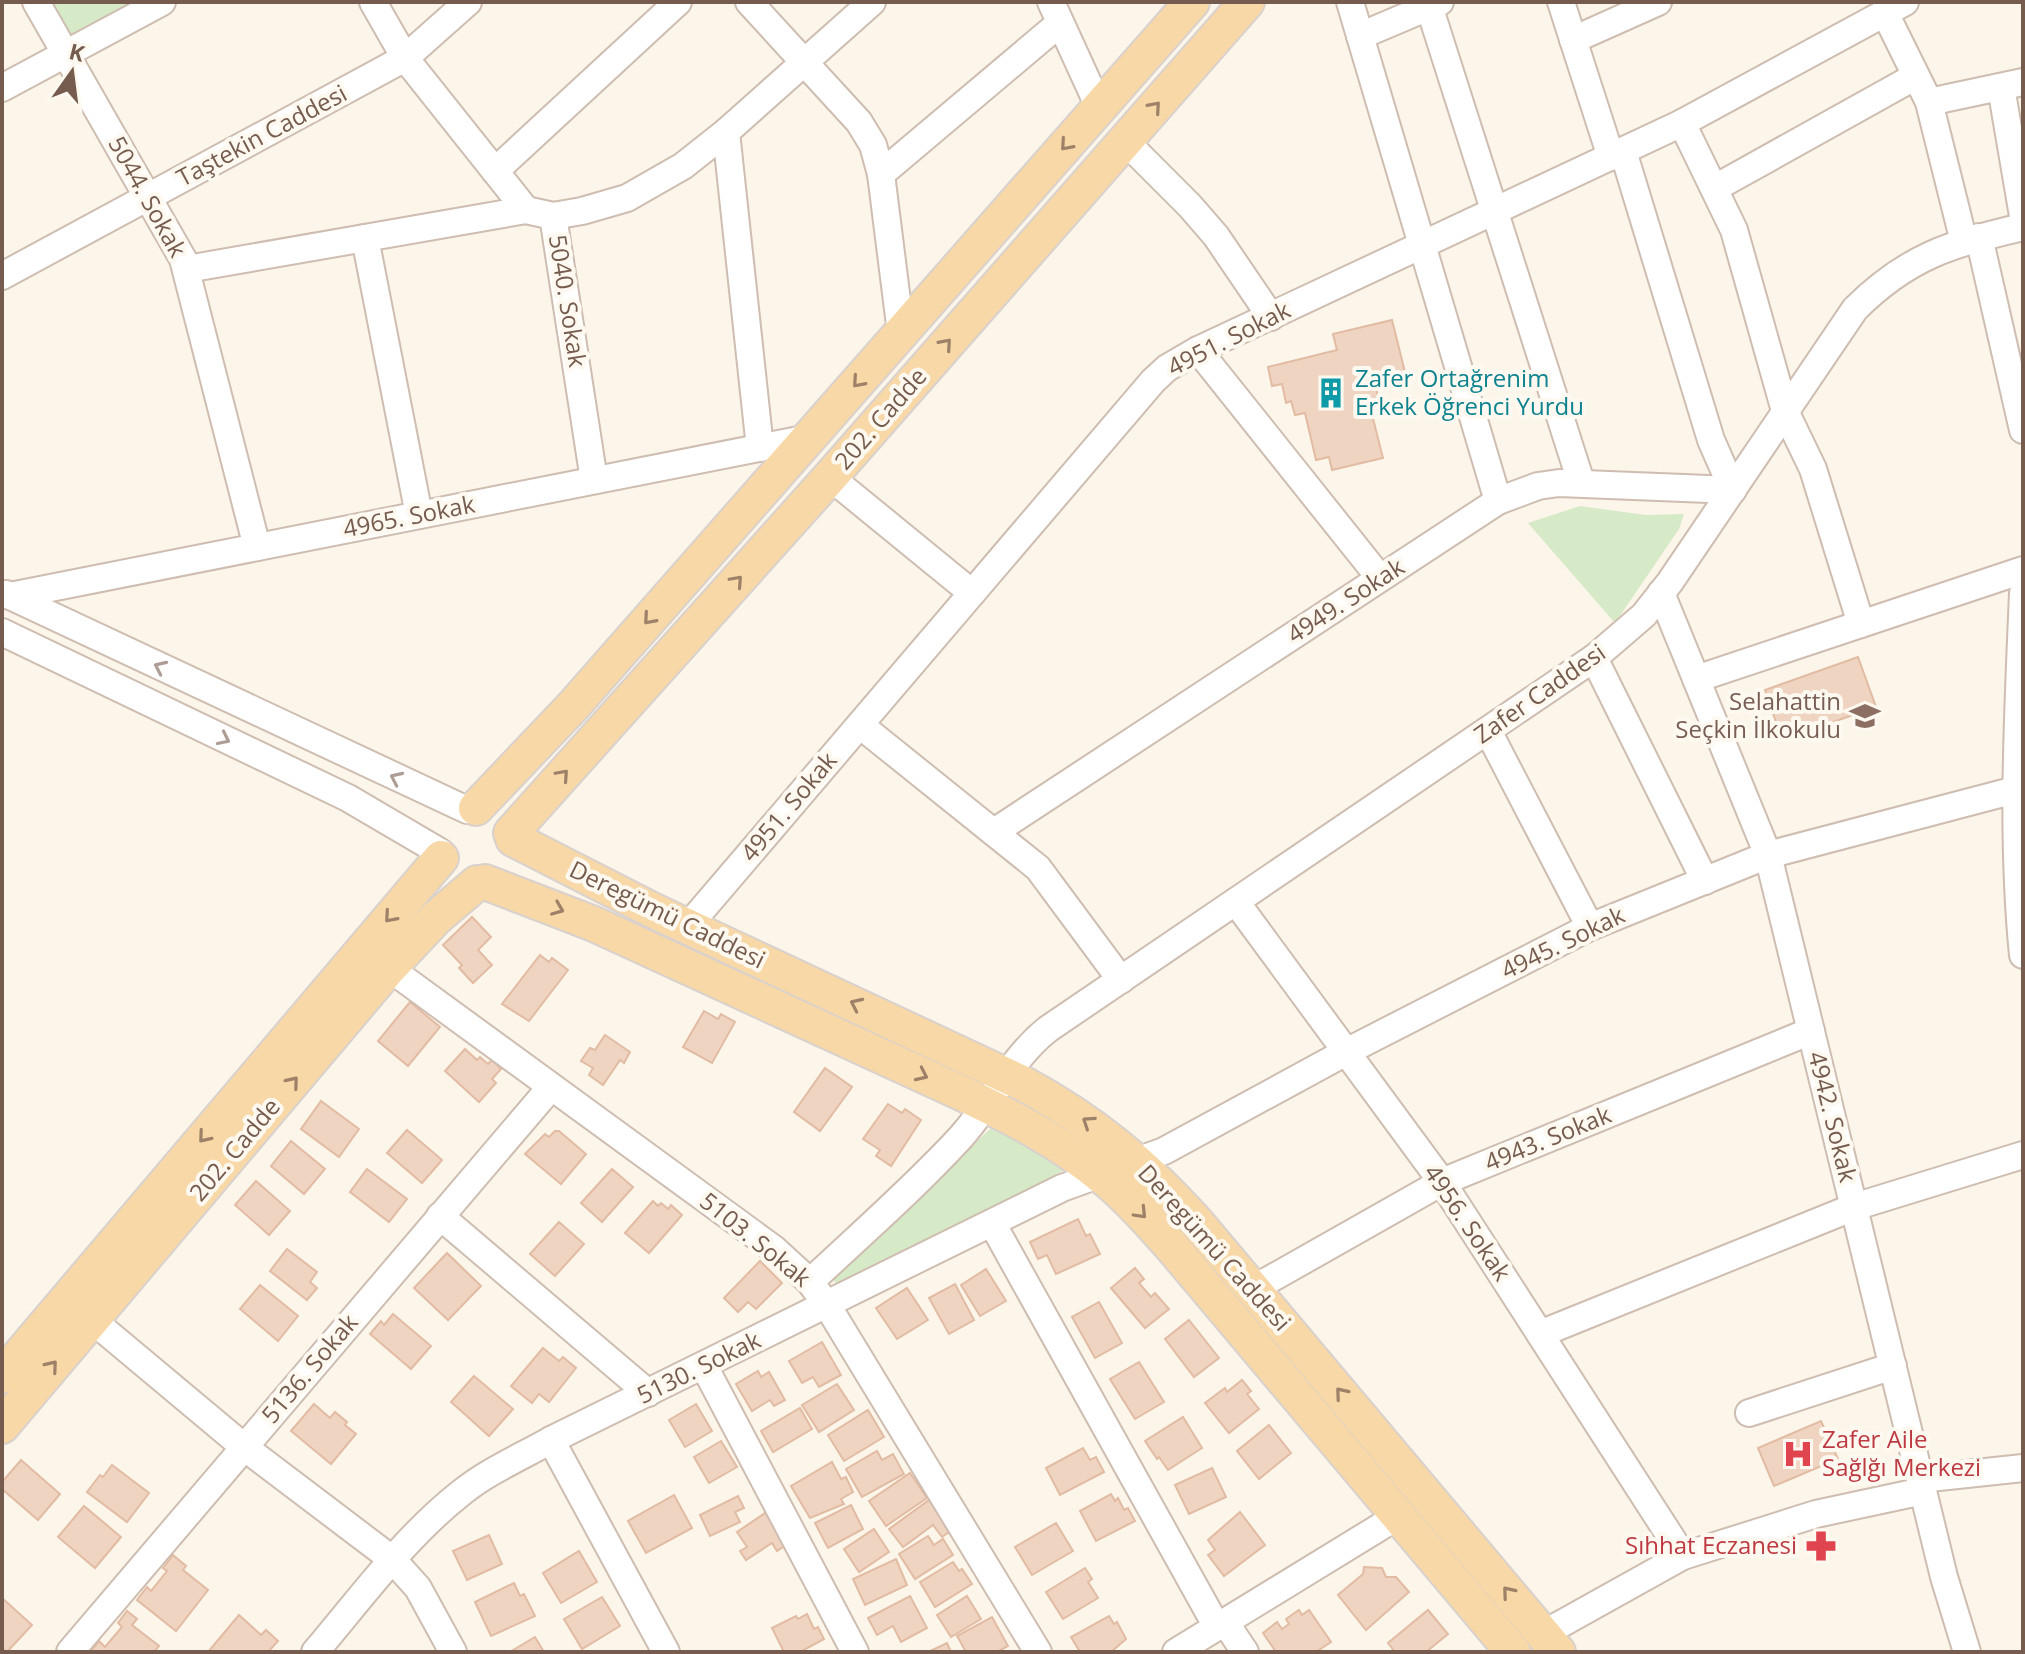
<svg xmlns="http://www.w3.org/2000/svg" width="2025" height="1654" font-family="'Open Sans',sans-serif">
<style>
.green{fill:#d6eac8}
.building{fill:#f0d4c2;stroke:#e2bba3;stroke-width:2}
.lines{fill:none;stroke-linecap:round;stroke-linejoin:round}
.minor-casing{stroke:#cebdb0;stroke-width:30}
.major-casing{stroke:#d9d1cd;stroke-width:38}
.minor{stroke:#fff;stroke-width:26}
.major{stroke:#f7d8a6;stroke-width:34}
.oneway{stroke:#9d8168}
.oneway2{stroke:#ad9d95}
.labels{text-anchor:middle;stroke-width:8;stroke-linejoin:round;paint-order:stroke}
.street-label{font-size:24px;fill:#765c4e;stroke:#fef9f0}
.culture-label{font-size:24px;fill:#0d838f;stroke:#fef9f0;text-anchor:start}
.education-label{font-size:24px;fill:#785e54;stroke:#fef9f0;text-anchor:end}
.health-label{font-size:24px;fill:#be3a42;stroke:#fef9f0;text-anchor:start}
</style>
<rect width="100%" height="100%" fill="#fcf5ea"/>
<g class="green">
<polygon points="46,2 147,2 71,43"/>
<polygon points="1580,506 1646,515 1684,514 1679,529 1615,623 1528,523"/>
<polygon points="992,1127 1048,1157 1063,1171 840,1289 832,1278"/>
</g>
<g class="building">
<polygon points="1392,320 1405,372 1374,380 1379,400 1369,403 1383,458 1332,470 1329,457 1316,460 1305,413 1295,415 1291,401 1286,403 1282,384 1272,386 1268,367 1337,350 1333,334"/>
<polygon points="1858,657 1876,707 1782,740 1765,690"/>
<polygon points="472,917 491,937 478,950 492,965 473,983 459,968 462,965 443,945"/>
<polygon points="540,955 549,962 552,958 568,970 529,1021 502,1004"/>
<polygon points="410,1002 440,1027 408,1066 378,1041"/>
<polygon points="704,1011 718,1019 721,1014 735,1022 712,1063 683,1047"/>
<polygon points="605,1035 630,1052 624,1063 620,1060 603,1085 589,1075 593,1068 581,1061 590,1048 595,1050"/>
<polygon points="465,1049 477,1060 480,1057 488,1064 492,1060 501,1069 492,1079 496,1083 479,1102 445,1071"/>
<polygon points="825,1068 852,1087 820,1131 794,1112"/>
<polygon points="321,1101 359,1129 339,1157 301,1129"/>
<polygon points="888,1104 902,1113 905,1109 921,1120 891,1166 876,1156 880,1150 863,1139"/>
<polygon points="407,1130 442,1160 422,1183 387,1153"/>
<polygon points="555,1131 559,1131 586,1154 561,1184 525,1154 545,1134 549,1137"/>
<polygon points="291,1141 325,1169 304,1194 271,1166"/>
<polygon points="367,1169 407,1199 389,1222 350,1192"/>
<polygon points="612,1169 633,1187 602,1222 581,1203"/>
<polygon points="256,1181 290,1211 269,1235 235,1205"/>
<polygon points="653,1201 658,1206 661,1203 668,1209 671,1205 682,1215 649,1253 625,1233"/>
<polygon points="1078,1219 1086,1236 1090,1234 1100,1254 1056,1274 1047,1255 1038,1259 1030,1242"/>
<polygon points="559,1222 584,1244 555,1276 530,1254"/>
<polygon points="287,1249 317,1272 310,1282 317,1288 307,1300 270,1271"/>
<polygon points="447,1253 481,1286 448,1320 414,1288"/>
<polygon points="760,1261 782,1283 756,1309 748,1302 738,1312 724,1298"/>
<polygon points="1135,1268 1144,1279 1139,1283 1151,1297 1155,1293 1169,1309 1145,1328 1111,1288"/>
<polygon points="986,1269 1006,1301 980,1316 961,1285"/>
<polygon points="955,1284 974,1320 949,1334 929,1298"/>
<polygon points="260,1285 298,1316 278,1341 240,1309"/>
<polygon points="907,1288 928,1320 897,1339 876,1308"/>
<polygon points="1099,1302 1122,1343 1095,1358 1072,1317"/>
<polygon points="393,1314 431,1346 411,1369 370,1334 381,1321 384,1325"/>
<polygon points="1189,1320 1219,1358 1194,1377 1165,1339"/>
<polygon points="822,1342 841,1375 819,1387 813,1377 802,1383 789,1361"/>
<polygon points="543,1348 559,1361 563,1357 576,1368 549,1402 539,1394 532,1403 511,1386"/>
<polygon points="1139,1362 1164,1402 1135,1419 1110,1379"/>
<polygon points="758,1371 761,1377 769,1372 785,1400 774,1406 770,1400 752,1411 736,1384"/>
<polygon points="474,1376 513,1409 489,1436 451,1402"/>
<polygon points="1242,1380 1251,1391 1247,1394 1259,1409 1229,1433 1205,1403 1225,1388 1227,1392"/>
<polygon points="837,1384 854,1410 819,1432 802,1405"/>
<polygon points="314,1404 330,1418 335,1412 347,1422 345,1425 356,1434 331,1464 291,1431"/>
<polygon points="696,1404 712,1431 685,1447 669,1420"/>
<polygon points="800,1408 812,1429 773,1452 761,1431"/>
<polygon points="868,1410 884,1437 844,1461 828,1435"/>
<polygon points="1183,1417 1202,1448 1168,1470 1159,1457 1157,1459 1145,1441"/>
<polygon points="1821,1421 1838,1459 1774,1486 1758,1448"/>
<polygon points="1269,1425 1291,1453 1259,1479 1237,1451"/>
<polygon points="721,1441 737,1467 709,1483 694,1457"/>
<polygon points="1083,1448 1090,1460 1096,1457 1104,1472 1060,1495 1046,1468"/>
<polygon points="877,1451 882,1460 893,1454 904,1474 862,1497 846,1469"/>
<polygon points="21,1460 60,1494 38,1520 2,1489 2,1482"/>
<polygon points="832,1462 841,1479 846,1477 853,1492 841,1499 844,1504 810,1518 791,1486"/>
<polygon points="112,1465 149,1493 127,1522 87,1492 100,1475 103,1477"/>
<polygon points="1212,1468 1226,1497 1189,1514 1175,1485"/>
<polygon points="910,1473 927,1498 886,1526 869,1501"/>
<polygon points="1111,1494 1115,1501 1118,1498 1124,1510 1128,1508 1135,1521 1096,1541 1080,1511"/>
<polygon points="674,1495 692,1528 646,1553 628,1521"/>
<polygon points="738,1496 744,1508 735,1512 740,1522 710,1536 700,1515"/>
<polygon points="929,1500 952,1530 942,1537 933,1525 903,1547 889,1529"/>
<polygon points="851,1505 863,1529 828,1548 815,1523"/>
<polygon points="84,1506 121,1537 95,1568 58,1537"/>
<polygon points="768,1511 789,1543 777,1551 772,1543 746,1560 740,1551 747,1547 737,1532"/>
<polygon points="1240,1512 1265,1545 1224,1576 1208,1555 1215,1550 1208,1540"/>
<polygon points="1056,1523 1073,1551 1032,1575 1015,1547"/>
<polygon points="874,1529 889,1552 859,1572 844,1549"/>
<polygon points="489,1535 502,1564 467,1580 453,1551"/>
<polygon points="928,1536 934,1545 943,1539 953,1555 915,1579 899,1554"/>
<polygon points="579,1551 597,1582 561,1603 543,1573"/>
<polygon points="173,1555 186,1566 183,1570 208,1590 176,1631 137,1600 147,1587 151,1591 167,1571 163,1568"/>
<polygon points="896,1559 907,1585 865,1605 853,1579"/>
<polygon points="953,1562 959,1571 962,1569 972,1584 935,1607 920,1582"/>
<polygon points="1364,1567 1382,1568 1386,1577 1396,1577 1409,1592 1366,1630 1338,1595 1363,1574"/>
<polygon points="1085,1568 1092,1579 1088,1582 1098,1598 1063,1619 1046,1592"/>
<polygon points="514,1583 520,1596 524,1594 535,1616 491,1636 475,1602"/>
<polygon points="910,1596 927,1628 901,1642 893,1626 877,1635 868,1618"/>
<polygon points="967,1596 981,1619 951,1637 937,1615"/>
<polygon points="602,1597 620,1626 582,1649 564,1619"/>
<polygon points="2,1598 32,1625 7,1652 2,1648"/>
<polygon points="1299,1610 1302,1615 1309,1610 1331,1642 1316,1652 1276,1652 1263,1633 1277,1622 1282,1629 1289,1624 1286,1619"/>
<polygon points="1428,1610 1448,1634 1426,1652 1395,1652 1388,1643"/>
<polygon points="127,1611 137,1619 132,1625 159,1646 154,1652 90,1652 99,1641 105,1647 122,1627 118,1623"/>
<polygon points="807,1614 814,1629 818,1627 824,1639 800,1652 784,1652 772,1628 796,1616 798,1619"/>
<polygon points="239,1615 261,1635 266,1630 278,1641 268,1652 208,1652"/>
<polygon points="1109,1616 1114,1624 1117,1622 1126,1639 1111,1652 1080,1652 1071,1637"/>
<polygon points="992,1617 1008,1646 997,1652 966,1652 957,1636"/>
<polygon points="535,1637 544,1652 510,1652"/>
<polygon points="947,1643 951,1652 928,1652"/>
</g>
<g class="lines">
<g class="minor-casing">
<g id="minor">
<polyline points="36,2 183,259 257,547"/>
<polyline points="373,2 405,58 526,210 553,216 594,480"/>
<polyline points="749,2 859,122 873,145 881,174 901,333"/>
<polyline points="1051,2 1099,107"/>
<polyline points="1350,2 1498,501"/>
<polyline points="1561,2 1611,157"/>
<polyline points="1429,6 1581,482"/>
<polyline points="1885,13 1929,102 1964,242"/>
<polyline points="1360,36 1440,2"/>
<polyline points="1573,40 1658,2"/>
<polyline points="2001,87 2023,216"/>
<polyline points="2,88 162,2"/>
<polyline points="1929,102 2023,82"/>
<polyline points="1682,123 1734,230 1785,411 1813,469 1861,624"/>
<polyline points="726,132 760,448"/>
<polyline points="1125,141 1190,206 1216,236 1271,317"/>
<polyline points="495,171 678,2"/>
<polyline points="881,174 1060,23"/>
<polyline points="1715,188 1916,76"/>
<polyline points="553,216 582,211 627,198 683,166 726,132 872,2"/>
<polyline points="1979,237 2023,430"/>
<polyline points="365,238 419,515"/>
<polyline points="187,269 526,210"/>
<polyline points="2,276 405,58 468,2"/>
<polyline points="1198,350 1380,578"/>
<polyline points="830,477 972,593"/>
<polyline points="1661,593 1768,855 1944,1577 1967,1652"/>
<path d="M2023,593C2018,714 2011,834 2023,955"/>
<polyline points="6,594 467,810"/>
<polyline points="10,596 809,438"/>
<polyline points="2,632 348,798 440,852"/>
<polyline points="1594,658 1705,881"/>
<polyline points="1696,679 2023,570"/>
<polyline points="860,725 1038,868 1121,980"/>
<polyline points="1488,731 1590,927"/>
<polyline points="994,832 1498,501 1538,486 1559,483 1733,490 1711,440 1623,151"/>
<polyline points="1236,902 1442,1182 1683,1556"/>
<polyline points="688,926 1153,381 1167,368 1198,350 1682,123 1905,2"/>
<polyline points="389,968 774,1249 810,1282 827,1305 1038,1652"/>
<polyline points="440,1216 648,1393"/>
<polyline points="992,1223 1217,1627"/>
<path d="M810,1282C860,1235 913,1189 960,1138C992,1103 1010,1059 1048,1029L1594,658L1644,615L1670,582L1855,309C1907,257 1952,243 2023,227"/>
<polyline points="1253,1289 1442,1182 1811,1031"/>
<polyline points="79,1309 244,1447 393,1560 418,1588 453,1652"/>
<polyline points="1540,1334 1854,1207 2023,1155"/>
<polyline points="704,1366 855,1652"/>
<polyline points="1749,1413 1893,1366"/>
<polyline points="551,1440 666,1652"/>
<polyline points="1920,1479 2023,1468"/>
<polyline points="1225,1622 1245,1652"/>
<polyline points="1543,1634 1683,1556 1816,1514 1923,1491"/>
<polyline points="70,1652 551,1087"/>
<path d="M315,1652C361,1598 405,1537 461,1493C488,1471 521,1457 551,1440L1062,1188L1164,1151L1346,1052L1590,927L1768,855L2015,790"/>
<polyline points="1176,1652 1398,1516"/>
</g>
</g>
<g class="major-casing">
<g id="major">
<polyline points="476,808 573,706 1192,2"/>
<polyline points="511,833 830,477 1247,2"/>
<path d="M513,839L652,910L1022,1083C1094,1122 1143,1163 1198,1224L1558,1652"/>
<path d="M485,882L594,924L955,1090C1008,1115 1060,1141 1105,1179C1130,1199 1150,1223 1171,1246L1513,1652"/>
<polyline points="2,1376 441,858"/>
<polyline points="2,1426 389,968 436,918 477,883"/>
</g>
</g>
<use href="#minor" class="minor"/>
<use href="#major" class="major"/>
</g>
<defs><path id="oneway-chevron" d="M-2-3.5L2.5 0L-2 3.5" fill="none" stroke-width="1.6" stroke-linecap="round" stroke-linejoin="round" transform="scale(2)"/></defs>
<g class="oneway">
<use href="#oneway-chevron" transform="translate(1155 107) rotate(-49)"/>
<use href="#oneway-chevron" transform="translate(1066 145) rotate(131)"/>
<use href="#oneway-chevron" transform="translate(946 344) rotate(-49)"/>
<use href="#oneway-chevron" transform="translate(858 382) rotate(131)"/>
<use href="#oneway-chevron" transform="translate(737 581) rotate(-48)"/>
<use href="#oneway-chevron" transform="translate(649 619) rotate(131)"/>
<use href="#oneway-chevron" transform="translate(563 775) rotate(-48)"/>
<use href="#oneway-chevron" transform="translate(558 909) rotate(22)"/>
<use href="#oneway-chevron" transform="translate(390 917) rotate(131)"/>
<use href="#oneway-chevron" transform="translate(856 1004) rotate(-155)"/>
<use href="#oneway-chevron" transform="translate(922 1075) rotate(25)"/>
<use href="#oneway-chevron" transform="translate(293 1082) rotate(-50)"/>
<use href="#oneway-chevron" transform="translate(1088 1122) rotate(-146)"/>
<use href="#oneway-chevron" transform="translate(204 1137) rotate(130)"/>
<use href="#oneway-chevron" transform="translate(1141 1213) rotate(46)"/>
<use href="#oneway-chevron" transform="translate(52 1366) rotate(-50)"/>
<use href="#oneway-chevron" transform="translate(1341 1393) rotate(-130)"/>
<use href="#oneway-chevron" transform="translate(1508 1592) rotate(-130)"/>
</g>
<g class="oneway2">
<use href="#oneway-chevron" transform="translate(160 667) rotate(-155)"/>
<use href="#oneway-chevron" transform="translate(224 739) rotate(26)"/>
<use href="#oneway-chevron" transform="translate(396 778) rotate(-155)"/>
</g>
<defs>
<g id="building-bare" transform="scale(2.4)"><path d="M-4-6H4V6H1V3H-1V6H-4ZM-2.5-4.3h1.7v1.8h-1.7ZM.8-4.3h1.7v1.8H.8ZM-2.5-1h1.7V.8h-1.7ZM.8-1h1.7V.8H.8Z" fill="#0f9aa8" stroke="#fef9f0" stroke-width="2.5" paint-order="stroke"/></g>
<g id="school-bare" transform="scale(2.4)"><path d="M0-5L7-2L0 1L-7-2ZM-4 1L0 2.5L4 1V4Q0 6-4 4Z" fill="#8d6e63" stroke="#fef9f0" stroke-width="2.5" paint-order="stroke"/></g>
<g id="hospital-bare" transform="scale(2.4)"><path d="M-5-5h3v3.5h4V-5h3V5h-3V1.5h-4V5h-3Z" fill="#e0444e" stroke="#fef9f0" stroke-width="2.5" paint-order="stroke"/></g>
<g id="pharmacy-bare" transform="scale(2.4)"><path d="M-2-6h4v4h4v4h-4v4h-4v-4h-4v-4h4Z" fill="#e0444e" stroke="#fef9f0" stroke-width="2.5" paint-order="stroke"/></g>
</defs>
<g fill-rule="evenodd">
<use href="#building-bare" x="1331" y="393"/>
<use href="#school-bare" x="1865" y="716"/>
<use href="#hospital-bare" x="1798" y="1454"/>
<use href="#pharmacy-bare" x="1821" y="1546"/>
</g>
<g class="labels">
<g class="street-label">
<text transform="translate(262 136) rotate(-28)" y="8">Taştekin Caddesi</text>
<text transform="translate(147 197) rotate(61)" y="8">5044. Sokak</text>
<text transform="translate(567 301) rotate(81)" y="8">5040. Sokak</text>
<text transform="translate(1229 339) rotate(-27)" y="8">4951. Sokak</text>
<text transform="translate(881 419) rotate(-49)" y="8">202. Cadde</text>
<text transform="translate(409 517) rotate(-11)" y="8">4965. Sokak</text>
<text transform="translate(1346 601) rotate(-33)" y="8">4949. Sokak</text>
<text transform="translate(1540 694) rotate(-35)" y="8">Zafer Caddesi</text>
<text transform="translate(789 807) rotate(-50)" y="8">4951. Sokak</text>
<text transform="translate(667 915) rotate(26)" y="8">Deregümü Caddesi</text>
<text transform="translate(1563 943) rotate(-26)" y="8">4945. Sokak</text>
<text transform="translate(1832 1117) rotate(76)" y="8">4942. Sokak</text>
<text transform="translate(1548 1139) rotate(-22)" y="8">4943. Sokak</text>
<text transform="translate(235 1150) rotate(-50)" y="8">202. Cadde</text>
<text transform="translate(1467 1223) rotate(56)" y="8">4956. Sokak</text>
<text transform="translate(755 1240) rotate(39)" y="8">5103. Sokak</text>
<text transform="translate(1214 1248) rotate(48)" y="8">Deregümü Caddesi</text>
<text transform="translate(699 1368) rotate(-26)" y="8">5130. Sokak</text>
<text transform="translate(310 1369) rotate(-50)" y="8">5136. Sokak</text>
</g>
<g class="culture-label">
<text x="1355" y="387">Zafer Ortağrenim<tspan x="1355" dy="28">Erkek Öğrenci Yurdu</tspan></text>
</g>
<g class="education-label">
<text x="1841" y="710">Selahattin<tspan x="1841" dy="28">Seçkin İlkokulu</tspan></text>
</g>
<g class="health-label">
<text x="1822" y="1448">Zafer Aile<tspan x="1822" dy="28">Sağlğı Merkezi</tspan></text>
<text x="1797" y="1554" text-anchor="end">Sıhhat Eczanesi</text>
</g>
</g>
<rect width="2025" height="1654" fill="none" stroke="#765c4e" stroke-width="8"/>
<g transform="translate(72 72) rotate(14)" stroke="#fef9f0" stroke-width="6" paint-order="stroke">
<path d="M0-6L14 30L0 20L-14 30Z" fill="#765c4e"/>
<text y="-12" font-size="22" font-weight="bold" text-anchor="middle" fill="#765c4e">K</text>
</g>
</svg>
